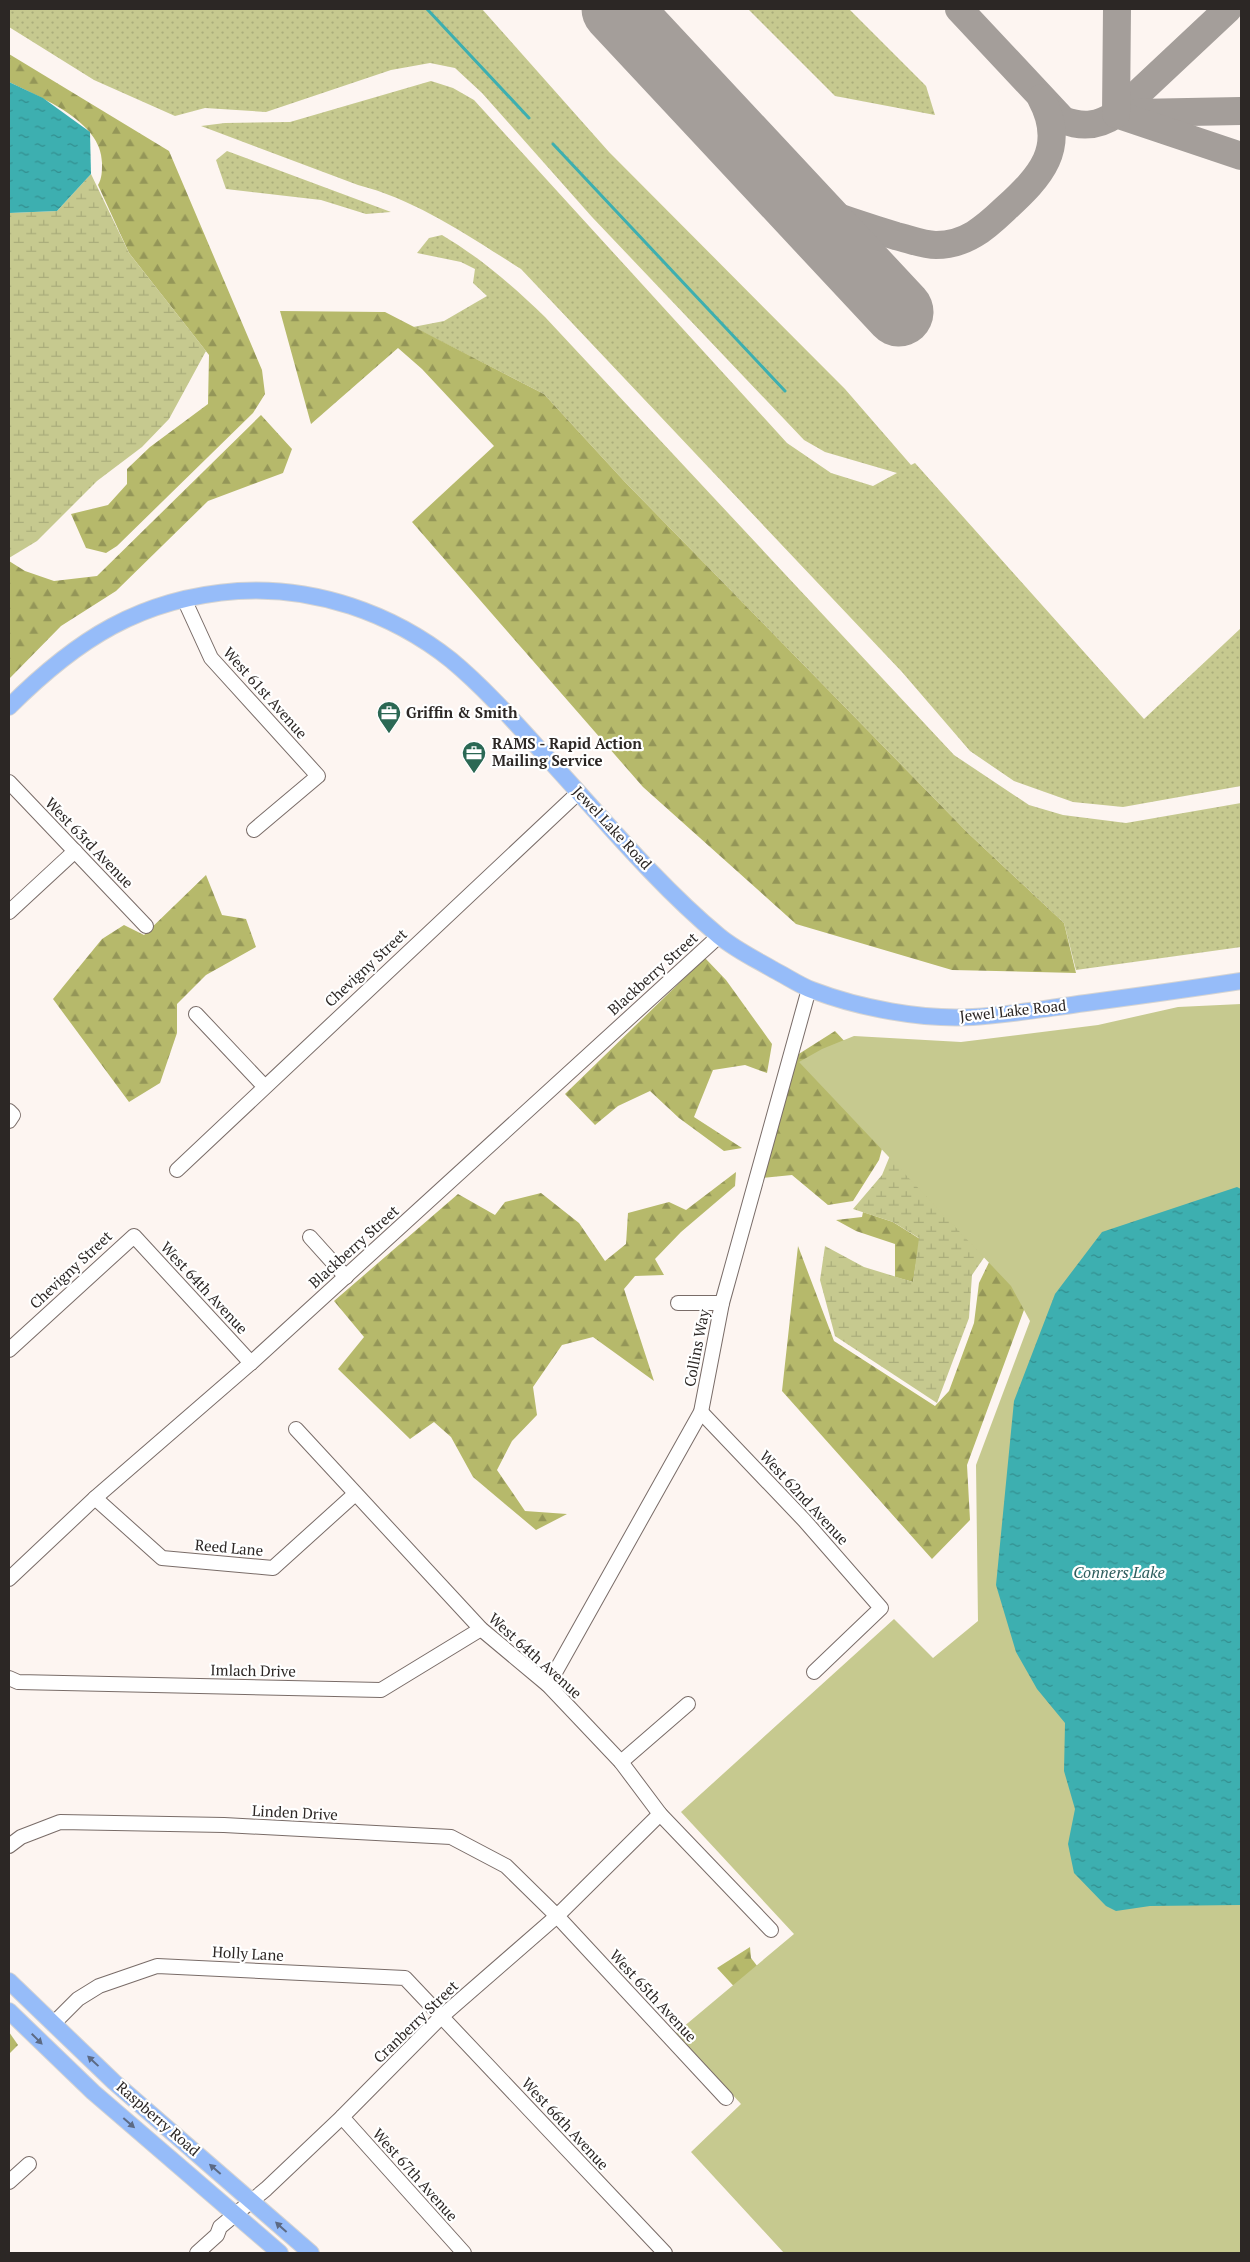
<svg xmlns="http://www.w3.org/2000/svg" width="1250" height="2262" font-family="'PT Serif',serif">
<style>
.grass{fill:url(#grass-dots)}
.forest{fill:url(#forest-firs)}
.wetland{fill:url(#wetland-marsh)}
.green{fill:#c6c98f}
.water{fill:url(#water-ripples)}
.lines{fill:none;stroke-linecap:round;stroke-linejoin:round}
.stream{stroke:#3dafb0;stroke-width:3}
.taxiway{stroke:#a49e9a;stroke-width:28}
.runway{stroke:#a49e9a;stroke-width:69}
.minor-casing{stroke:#796c68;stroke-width:16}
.major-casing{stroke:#d5d4d3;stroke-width:18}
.minor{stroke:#fff;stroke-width:14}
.major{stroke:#96bcf9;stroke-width:16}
.oneway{fill:#5c6a84}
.labels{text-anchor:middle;stroke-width:4.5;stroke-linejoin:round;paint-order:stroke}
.street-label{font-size:15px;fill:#2c2725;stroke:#fff}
.poi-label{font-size:15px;font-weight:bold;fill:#2c2725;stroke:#fff;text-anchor:start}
.water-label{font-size:16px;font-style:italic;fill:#2e5e5e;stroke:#fff}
</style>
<defs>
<pattern id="grass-dots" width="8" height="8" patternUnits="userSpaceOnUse" patternTransform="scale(1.25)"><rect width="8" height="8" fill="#c6c98f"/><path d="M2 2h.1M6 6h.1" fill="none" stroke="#aaad7b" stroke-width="1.8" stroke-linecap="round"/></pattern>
<pattern id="forest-firs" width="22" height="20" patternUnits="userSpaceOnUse" patternTransform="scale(1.25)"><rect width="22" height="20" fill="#b6b96b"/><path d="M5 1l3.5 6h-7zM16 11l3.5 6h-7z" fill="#949658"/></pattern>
<pattern id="wetland-marsh" width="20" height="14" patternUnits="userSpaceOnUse" patternTransform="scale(1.25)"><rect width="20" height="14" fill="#c6c98f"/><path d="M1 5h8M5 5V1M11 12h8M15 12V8" fill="none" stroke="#aaad7b"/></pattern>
<pattern id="water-ripples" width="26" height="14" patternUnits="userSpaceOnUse" patternTransform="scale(1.25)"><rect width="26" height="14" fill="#3dafb0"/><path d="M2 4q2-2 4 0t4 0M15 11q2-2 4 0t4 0" fill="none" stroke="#338e8f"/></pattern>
</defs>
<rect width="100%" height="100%" fill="#fdf5f1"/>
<g class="grass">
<path d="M9,9H482L609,152L845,389L911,465L915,463L1144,719L1241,628V786L1123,807L1073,802L1014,781L970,751L902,672L521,269C470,237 417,200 358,185L201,126L225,123L290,122L431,81L453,88L474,100L787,443L831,473L873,486L897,473L825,452L804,440L592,217L482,93L455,68L430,63L391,70L266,112L205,108L175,116L94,80L9,27Z"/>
<polygon points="748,9 849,9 926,86 935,115 835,96"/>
<polygon points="227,151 391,212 366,214 321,200 226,189 216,160"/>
<path d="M442,235C482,259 512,285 545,317L954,755L1029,805L1063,815L1126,823L1241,803V947L1076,970L1064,923L968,833L625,482L544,394L413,327L444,321L487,296L473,283L475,269L461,262L417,253L429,238Z"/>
</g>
<g class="forest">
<path d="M9,54L169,151L262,370L265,394L253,413L117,546L106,553L86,548L71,514L108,505L127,484V469L150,447L208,404L209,355L129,253L98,185C102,178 102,172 102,163C102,121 41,98 9,82Z"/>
<polygon points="280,311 385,312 544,394 625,482 968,833 1064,923 1076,973 952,970 796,924 643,787 412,522 494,446 422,369 398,348 311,424"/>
<polygon points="261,415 292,449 283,473 208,501 116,591 61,626 9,679 9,561 25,571 54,581 97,576"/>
<polygon points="206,875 222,915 246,919 256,947 206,975 177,1004 177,1033 160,1083 129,1102 53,999 102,939 124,925 144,935"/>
<polygon points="705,958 726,980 772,1044 767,1073 745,1065 713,1070 694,1117 742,1148 724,1151 679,1118 650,1091 618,1106 595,1125 565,1094"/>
<polygon points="835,1031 874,1073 887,1130 879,1160 853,1201 828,1205 792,1175 762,1178 794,1057"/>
<polygon points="736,1172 735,1186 681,1232 655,1259 664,1275 635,1276 624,1289 654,1381 593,1337 562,1345 533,1387 537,1415 512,1441 497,1470 525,1511 567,1514 536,1530 473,1477 451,1437 434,1422 410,1439 338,1369 364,1337 334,1301 458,1194 495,1215 505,1202 541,1193 579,1223 605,1261 626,1244 628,1213 669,1202 686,1210"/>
<polygon points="863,1212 893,1222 920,1239 913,1282 895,1277 895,1244 856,1231 836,1220 862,1217"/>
<polygon points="798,1246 834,1341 935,1406 949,1391 974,1323 979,1283 994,1252 1028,1299 967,1465 970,1520 932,1559 782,1391"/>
<polygon points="750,1947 751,1958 772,1985 776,2032 717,1968"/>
<polygon points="9,2032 18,2045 9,2054"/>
</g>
<g class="wetland">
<polygon points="91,174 129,253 206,351 169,419 142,447 97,481 37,541 9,558 9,213 57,211"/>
<polygon points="896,1141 1010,1220 972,1275 969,1318 937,1403 835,1336 820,1280 825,1246 864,1267 913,1282 919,1238 893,1222 853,1209 882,1175"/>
</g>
<polygon class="green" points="1241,1004 1241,2253 784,2253 691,2152 741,2104 676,2033 794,1934 681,1812 894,1619 933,1658 978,1621 976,1465 1030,1321 1011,1286 799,1062 822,1049 854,1036 961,1042 1098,1025 1178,1007"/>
<g class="water">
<polygon points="9,82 43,98 90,132 91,174 57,211 9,213"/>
<polygon points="1237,1187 1241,1189 1241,1905 1150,1906 1116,1911 1106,1906 1074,1873 1068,1844 1075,1809 1064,1771 1065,1723 1037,1689 1016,1652 996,1585 1014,1401 1055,1294 1102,1232"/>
</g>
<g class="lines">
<g class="stream">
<polyline points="427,9 529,118"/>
<polyline points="553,144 785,391"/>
</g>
<g class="taxiway">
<path d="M959,9L1063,120C1083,128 1099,126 1116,114L1228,9"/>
<polyline points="1135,113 1241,111"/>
<polyline points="1116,114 1241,156"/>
<polyline points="1116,114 1117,9"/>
<path d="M798,203C831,215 863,226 896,236C909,239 923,245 936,245C966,245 985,228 1005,209C1040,177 1068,148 1041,98"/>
</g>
<polyline class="runway" points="616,9 899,312"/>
<g class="minor-casing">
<g id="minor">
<polyline points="184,599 211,658 318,776 254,830"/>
<polyline points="9,782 146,926"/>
<polyline points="9,912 75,851"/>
<polyline points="196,1014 264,1086"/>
<polyline points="9,1111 13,1115 9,1121"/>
<polyline points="177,1170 579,792"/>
<polyline points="310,1237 346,1277"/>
<polyline points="678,1303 722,1303"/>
<polyline points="9,1350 134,1236 251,1363"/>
<polyline points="701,1412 804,1520 881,1608 814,1672"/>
<polyline points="296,1429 481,1629 548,1685 621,1762 660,1814 771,1930"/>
<polyline points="95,1498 162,1558 273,1568 355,1494"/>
<polyline points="9,1579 95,1498 252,1362 719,936"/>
<polyline points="9,1678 18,1682 381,1690 481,1629"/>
<polyline points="548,1685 701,1412 722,1303 809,989"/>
<polyline points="621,1762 688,1704"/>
<polyline points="9,1846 21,1837 60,1822 224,1825 451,1837 506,1866 557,1916 726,2098"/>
<polyline points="53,2024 78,1999 99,1986 157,1966 405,1978 665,2253"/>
<polyline points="342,2117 464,2253"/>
<polyline points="9,2182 29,2164"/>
<polyline points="197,2253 217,2235 220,2227 266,2189 342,2117 441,2017 557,1916 660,1814"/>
</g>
</g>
<g class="major-casing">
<g id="major">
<path d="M9,707C76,640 140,598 238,591C314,586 392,613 451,660C487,690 519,727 551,762C605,821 658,885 719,936C736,950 755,959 774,970C786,976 799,985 812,990C859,1008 922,1020 973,1017C1010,1015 1048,1008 1086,1003C1138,996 1189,989 1241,981"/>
<polyline points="9,1981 114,2082 311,2253"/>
<polyline points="9,2011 93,2092 280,2253"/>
</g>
</g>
<use href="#minor" class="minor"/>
<use href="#major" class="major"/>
</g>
<defs><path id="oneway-solid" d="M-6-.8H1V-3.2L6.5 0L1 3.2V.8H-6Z" transform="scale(1.25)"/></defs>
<g class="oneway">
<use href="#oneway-solid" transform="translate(37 2039) rotate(45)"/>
<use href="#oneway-solid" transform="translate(93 2061) rotate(-137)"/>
<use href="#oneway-solid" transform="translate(129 2123) rotate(41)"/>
<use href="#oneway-solid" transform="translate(215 2169) rotate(-139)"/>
<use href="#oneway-solid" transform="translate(281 2227) rotate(-138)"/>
</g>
<defs>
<g id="office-pin" transform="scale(1.25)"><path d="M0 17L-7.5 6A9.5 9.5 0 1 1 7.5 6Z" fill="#2b6854" stroke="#fff"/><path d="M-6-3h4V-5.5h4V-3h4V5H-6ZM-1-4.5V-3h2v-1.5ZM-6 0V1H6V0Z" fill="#fff"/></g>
</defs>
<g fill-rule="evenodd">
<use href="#office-pin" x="389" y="713"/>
<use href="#office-pin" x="474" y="753"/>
</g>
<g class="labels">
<g class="street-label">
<text transform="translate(265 693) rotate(48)" y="5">West 61st Avenue</text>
<text transform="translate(612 828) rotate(47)" y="5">Jewel Lake Road</text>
<text transform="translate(89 843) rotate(46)" y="5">West 63rd Avenue</text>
<text transform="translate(366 968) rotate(-43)" y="5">Chevigny Street</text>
<text transform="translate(653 974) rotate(-42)" y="5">Blackberry Street</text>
<text transform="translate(1013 1011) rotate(-6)" y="5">Jewel Lake Road</text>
<text transform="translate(354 1247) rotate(-42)" y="5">Blackberry Street</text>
<text transform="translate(71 1270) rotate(-43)" y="5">Chevigny Street</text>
<text transform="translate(204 1288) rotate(47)" y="5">West 64th Avenue</text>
<text transform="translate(697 1348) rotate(-79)" y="5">Collins Way</text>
<text transform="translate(804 1498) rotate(47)" y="5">West 62nd Avenue</text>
<text transform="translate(229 1548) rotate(5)" y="5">Reed Lane</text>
<text transform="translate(535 1656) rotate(42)" y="5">West 64th Avenue</text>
<text transform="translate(253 1671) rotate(1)" y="5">Imlach Drive</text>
<text transform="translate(295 1813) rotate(3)" y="5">Linden Drive</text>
<text transform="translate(248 1954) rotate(3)" y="5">Holly Lane</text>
<text transform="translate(653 1996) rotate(47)" y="5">West 65th Avenue</text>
<text transform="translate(416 2022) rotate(-44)" y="5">Cranberry Street</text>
<text transform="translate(158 2119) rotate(41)" y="5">Raspberry Road</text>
<text transform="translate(565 2124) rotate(47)" y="5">West 66th Avenue</text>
<text transform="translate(415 2175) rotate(48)" y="5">West 67th Avenue</text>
</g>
<g class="poi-label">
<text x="406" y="718">Griffin &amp; Smith</text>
<text x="492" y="749">RAMS - Rapid Action<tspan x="492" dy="17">Mailing Service</tspan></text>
</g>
<g class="water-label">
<text x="1119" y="1578">Conners Lake</text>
</g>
</g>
<rect width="1250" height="2262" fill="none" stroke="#2c2725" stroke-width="20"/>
</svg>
